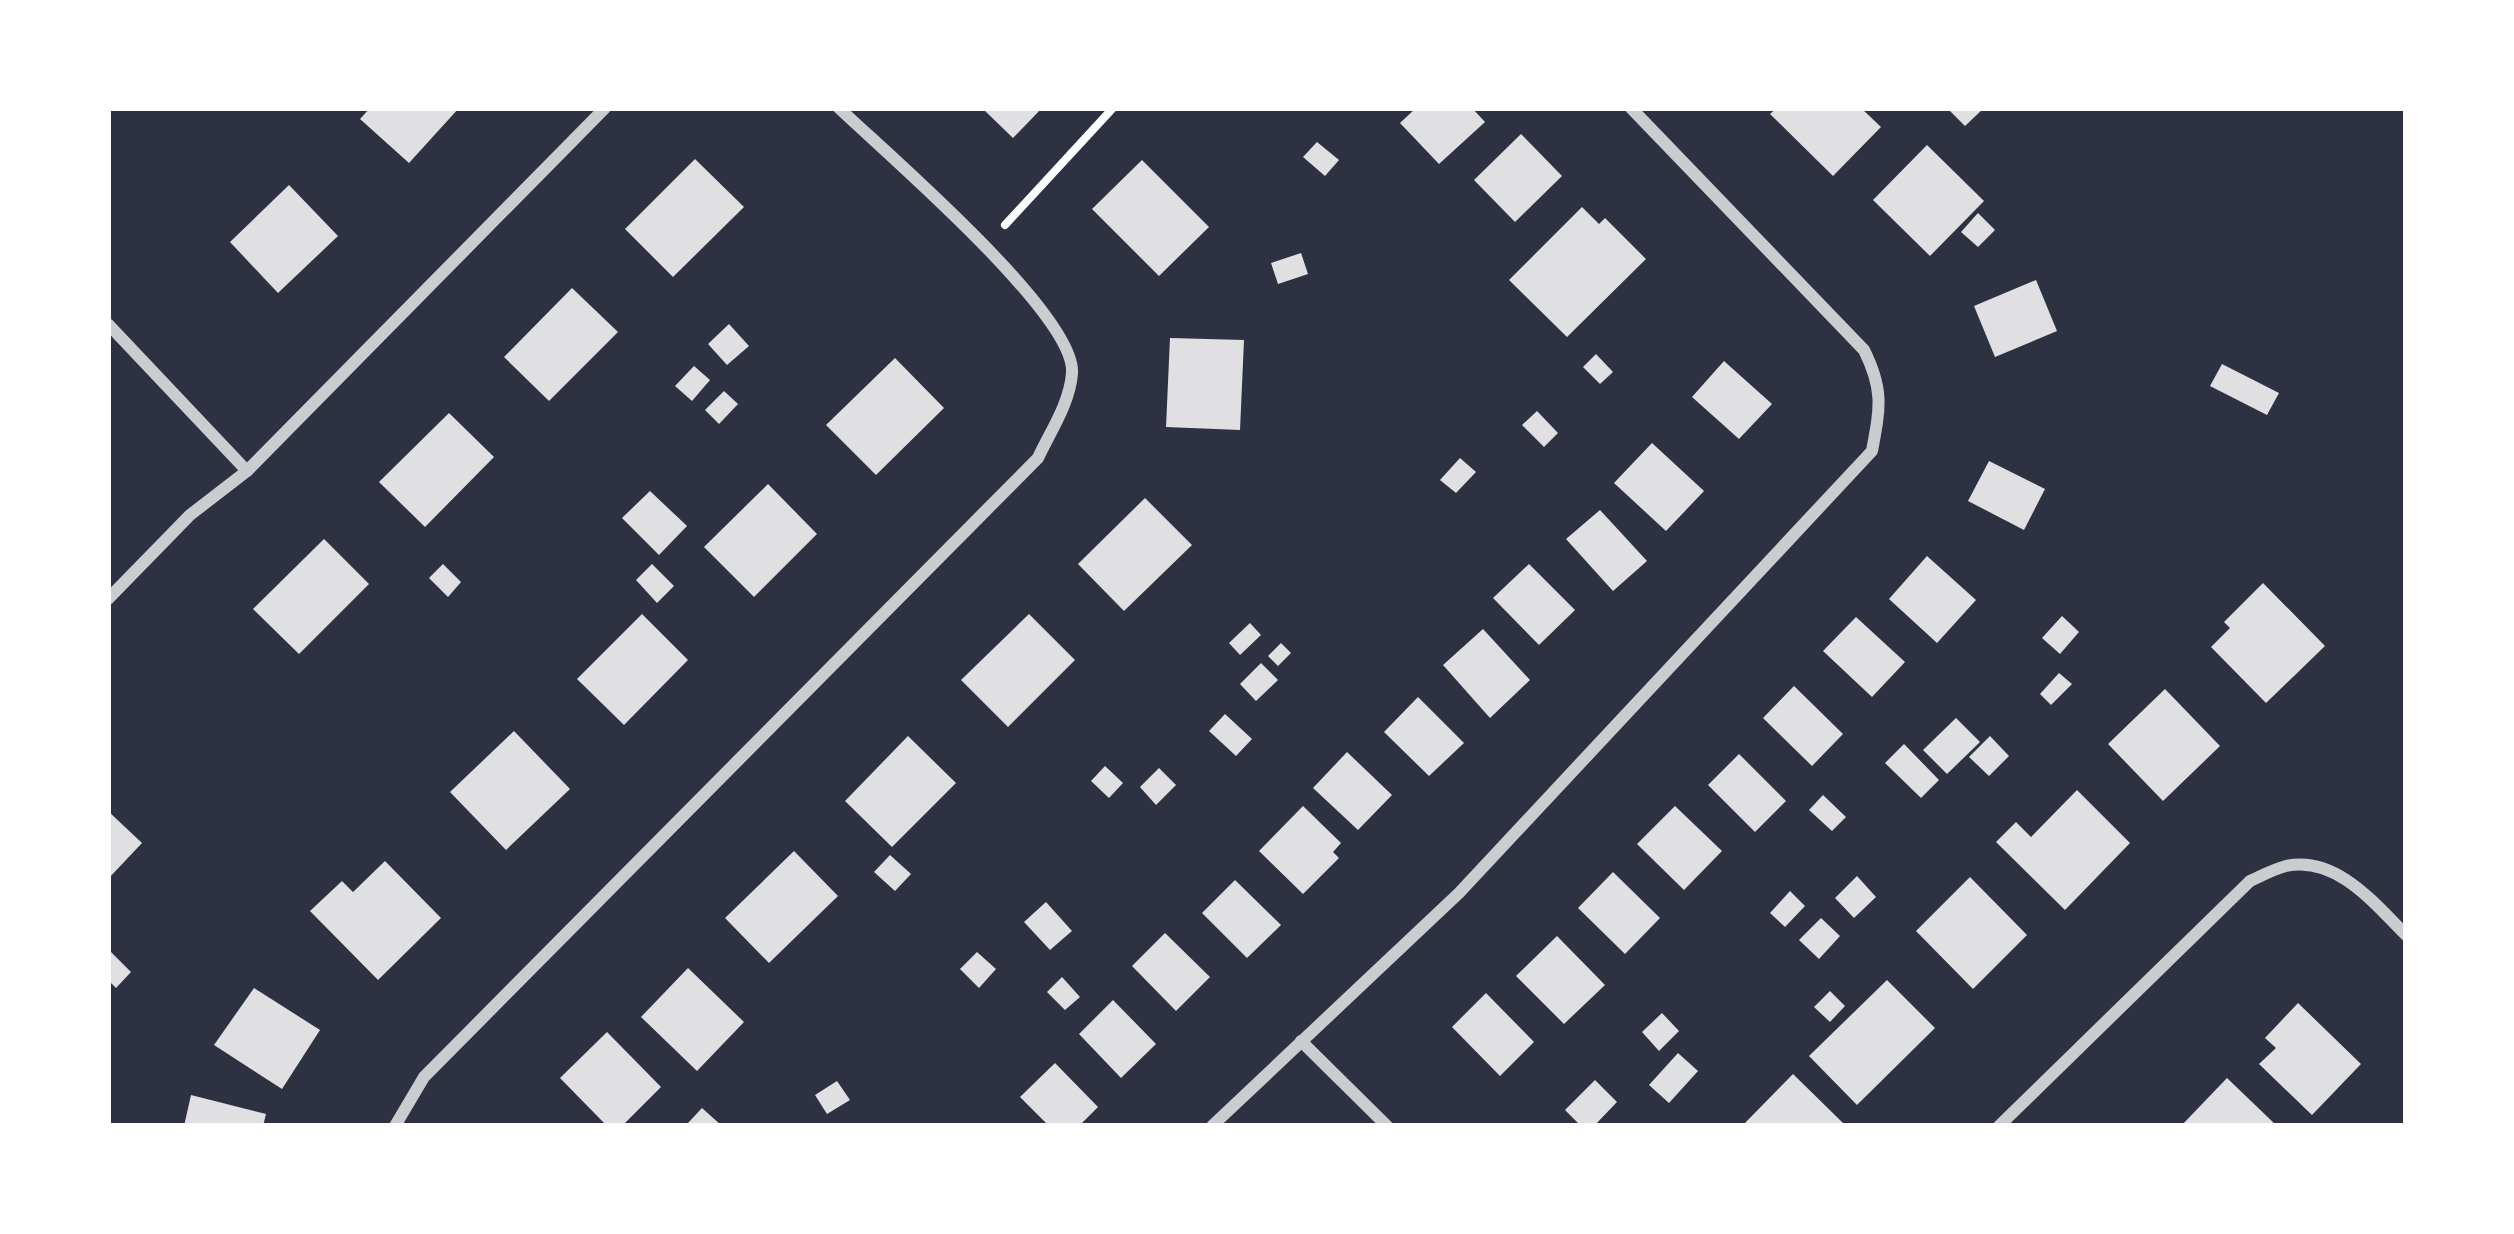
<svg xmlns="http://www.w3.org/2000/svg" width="2514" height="1234" font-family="'Public Sans',sans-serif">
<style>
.building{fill:#e0e0e3}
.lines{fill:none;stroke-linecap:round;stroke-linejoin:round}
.path{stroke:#fff;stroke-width:8}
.minor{stroke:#caccd0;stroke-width:12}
</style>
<rect width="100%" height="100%" fill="#2d3142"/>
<g class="building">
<polygon points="370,108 459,108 409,163 360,119"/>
<polygon points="982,108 1042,108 1013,138"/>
<polygon points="1416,108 1472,108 1485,122 1439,164 1400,123"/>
<polygon points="1777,108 1861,108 1881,127 1833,176 1770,114"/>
<polygon points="1947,108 1984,108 1965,126"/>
<polygon points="1521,134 1562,176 1515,222 1474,180"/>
<polygon points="1317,142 1339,160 1325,176 1303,157"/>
<polygon points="1927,145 1984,201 1930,256 1873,200"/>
<polygon points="695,159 744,207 673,277 625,229"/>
<polygon points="1142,160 1209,227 1159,276 1092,209"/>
<polygon points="289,185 338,236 278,293 230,242"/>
<polygon points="1582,207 1599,224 1605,218 1646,259 1567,337 1509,280"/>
<polygon points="1978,213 1995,230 1978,247 1961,232"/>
<polygon points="1301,253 1308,274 1278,284 1271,263"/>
<polygon points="2036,280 2057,331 1995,357 1974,306"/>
<polygon points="572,288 618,332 549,401 504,357"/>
<polygon points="729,324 749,346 727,365 708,344"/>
<polygon points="1170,338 1244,340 1240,430 1166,427"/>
<polygon points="1596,354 1613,372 1600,384 1583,367"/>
<polygon points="895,358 944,408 876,475 826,425"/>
<polygon points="1724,361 1772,404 1739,439 1692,397"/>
<polygon points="2222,364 2279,393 2267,415 2210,386"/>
<polygon points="694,366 710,380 692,401 675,386"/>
<polygon points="724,391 738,404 719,424 705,410"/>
<polygon points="1537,411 1558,433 1544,447 1522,425"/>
<polygon points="449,413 494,457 425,527 379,482"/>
<polygon points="1652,443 1704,491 1666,531 1614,483"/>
<polygon points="1460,458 1476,472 1456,493 1440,480"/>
<polygon points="1989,461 2045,489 2024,530 1968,501"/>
<polygon points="768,484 817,534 754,597 704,547"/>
<polygon points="650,491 687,526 659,555 622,518"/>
<polygon points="1145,498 1192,545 1124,611 1078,564"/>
<polygon points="1600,510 1647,561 1613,591 1566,539"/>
<polygon points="324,539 369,584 299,654 253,609"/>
<polygon points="1927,556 1976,600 1937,643 1889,599"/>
<polygon points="443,564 461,582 448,597 429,578"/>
<polygon points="652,564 674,586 657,603 636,580"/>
<polygon points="1529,564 1575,610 1539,645 1493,598"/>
<polygon points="2263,583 2325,646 2266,703 2211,647 2230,628 2224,622"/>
<polygon points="642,614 688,660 624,725 577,679"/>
<polygon points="1029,614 1075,660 1008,727 961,680"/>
<polygon points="2062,616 2079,632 2060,654 2042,638"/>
<polygon points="1856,617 1905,662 1872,697 1823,651"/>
<polygon points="1250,623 1261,635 1240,655 1229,643"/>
<polygon points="1483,629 1530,680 1490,718 1443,665"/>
<polygon points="1281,643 1291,653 1278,666 1268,656"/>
<polygon points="1261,663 1278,680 1256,701 1240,684"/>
<polygon points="2059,673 2072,684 2051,705 2040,694"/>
<polygon points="1794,686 1843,734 1812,766 1763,718"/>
<polygon points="2165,689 2220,746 2163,801 2108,744"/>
<polygon points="1418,697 1464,743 1429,776 1384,732"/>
<polygon points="1225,714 1252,739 1236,756 1209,731"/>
<polygon points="1956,718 1980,742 1947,774 1923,750"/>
<polygon points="514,731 570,789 506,850 450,792"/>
<polygon points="908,736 956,783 892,847 845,801"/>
<polygon points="1990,736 2009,756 1989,776 1969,757"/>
<polygon points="1904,744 1939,780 1921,798 1885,763"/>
<polygon points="1347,752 1392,795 1358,830 1313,788"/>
<polygon points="1739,754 1786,801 1755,832 1708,785"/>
<polygon points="1105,766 1123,783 1109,798 1091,781"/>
<polygon points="1159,768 1176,785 1156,805 1140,787"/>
<polygon points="2077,790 2130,843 2065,910 1996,842 2016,822 2031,837"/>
<polygon points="1823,795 1846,817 1832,831 1809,810"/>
<polygon points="1303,806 1341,843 1333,852 1339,858 1303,894 1259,851"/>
<polygon points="1675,806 1722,851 1684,890 1637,844"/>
<polygon points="108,811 142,843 108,879"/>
<polygon points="794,851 838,896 769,963 725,918"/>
<polygon points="890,855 911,874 895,891 874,872"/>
<polygon points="385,861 441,918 378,980 310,911 342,881 353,892"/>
<polygon points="1613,872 1660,918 1625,954 1578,908"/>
<polygon points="1857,876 1876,897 1854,918 1835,898"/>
<polygon points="1970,877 2027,935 1973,989 1916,931"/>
<polygon points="1235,880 1281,925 1247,958 1202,913"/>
<polygon points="1790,891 1805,906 1785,927 1770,913"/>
<polygon points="1046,902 1072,931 1050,950 1024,922"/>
<polygon points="1821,918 1840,936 1819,959 1799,940"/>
<polygon points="1165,933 1210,977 1176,1011 1132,966"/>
<polygon points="1557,936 1605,985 1564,1024 1516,976"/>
<polygon points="110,951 131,972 116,988 108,980"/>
<polygon points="977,952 996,969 979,988 960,969"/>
<polygon points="688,968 744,1022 697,1071 641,1017"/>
<polygon points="1062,977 1080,997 1065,1010 1047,992"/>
<polygon points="1887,980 1935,1028 1857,1105 1809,1056"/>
<polygon points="254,988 320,1030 282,1089 214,1045"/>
<polygon points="1830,991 1845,1006 1830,1022 1814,1007"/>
<polygon points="1486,993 1534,1042 1500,1076 1452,1027"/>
<polygon points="1113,1000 1156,1044 1121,1078 1079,1034"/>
<polygon points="2298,1003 2361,1064 2312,1115 2259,1064 2276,1048 2265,1038"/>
<polygon points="1662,1013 1679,1031 1659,1051 1642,1032"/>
<polygon points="607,1032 661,1087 622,1126 607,1126 560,1078"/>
<polygon points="1678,1053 1698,1071 1669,1103 1649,1085"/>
<polygon points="1055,1063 1098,1107 1079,1126 1049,1126 1020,1097"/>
<polygon points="1793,1074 1843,1123 1839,1126 1742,1126"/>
<polygon points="2227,1078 2277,1126 2181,1126"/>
<polygon points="1595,1080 1617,1102 1594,1126 1581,1126 1565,1110"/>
<polygon points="837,1081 850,1100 827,1114 815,1095"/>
<polygon points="191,1095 266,1114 263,1126 184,1126"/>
<polygon points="702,1108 722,1126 691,1126 688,1123"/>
</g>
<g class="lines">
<polyline class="path" points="1005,225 1113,108"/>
<g class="minor">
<polyline points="108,324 247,471"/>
<polyline points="108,599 190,515 247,471 605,108"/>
<polyline points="1301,1041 1387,1126"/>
<path d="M395,1126L424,1077L1038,458C1050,432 1070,403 1072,373C1076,315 886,153 839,108"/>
<path d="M1212,1126L1459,893L1872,451C1880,408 1884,390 1864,350L1631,108"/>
<path d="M1999,1126L2250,881C2261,876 2274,869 2286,866C2336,855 2375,904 2406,935"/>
</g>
</g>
<rect width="2514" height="1234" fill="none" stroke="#ffffff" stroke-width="222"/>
</svg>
